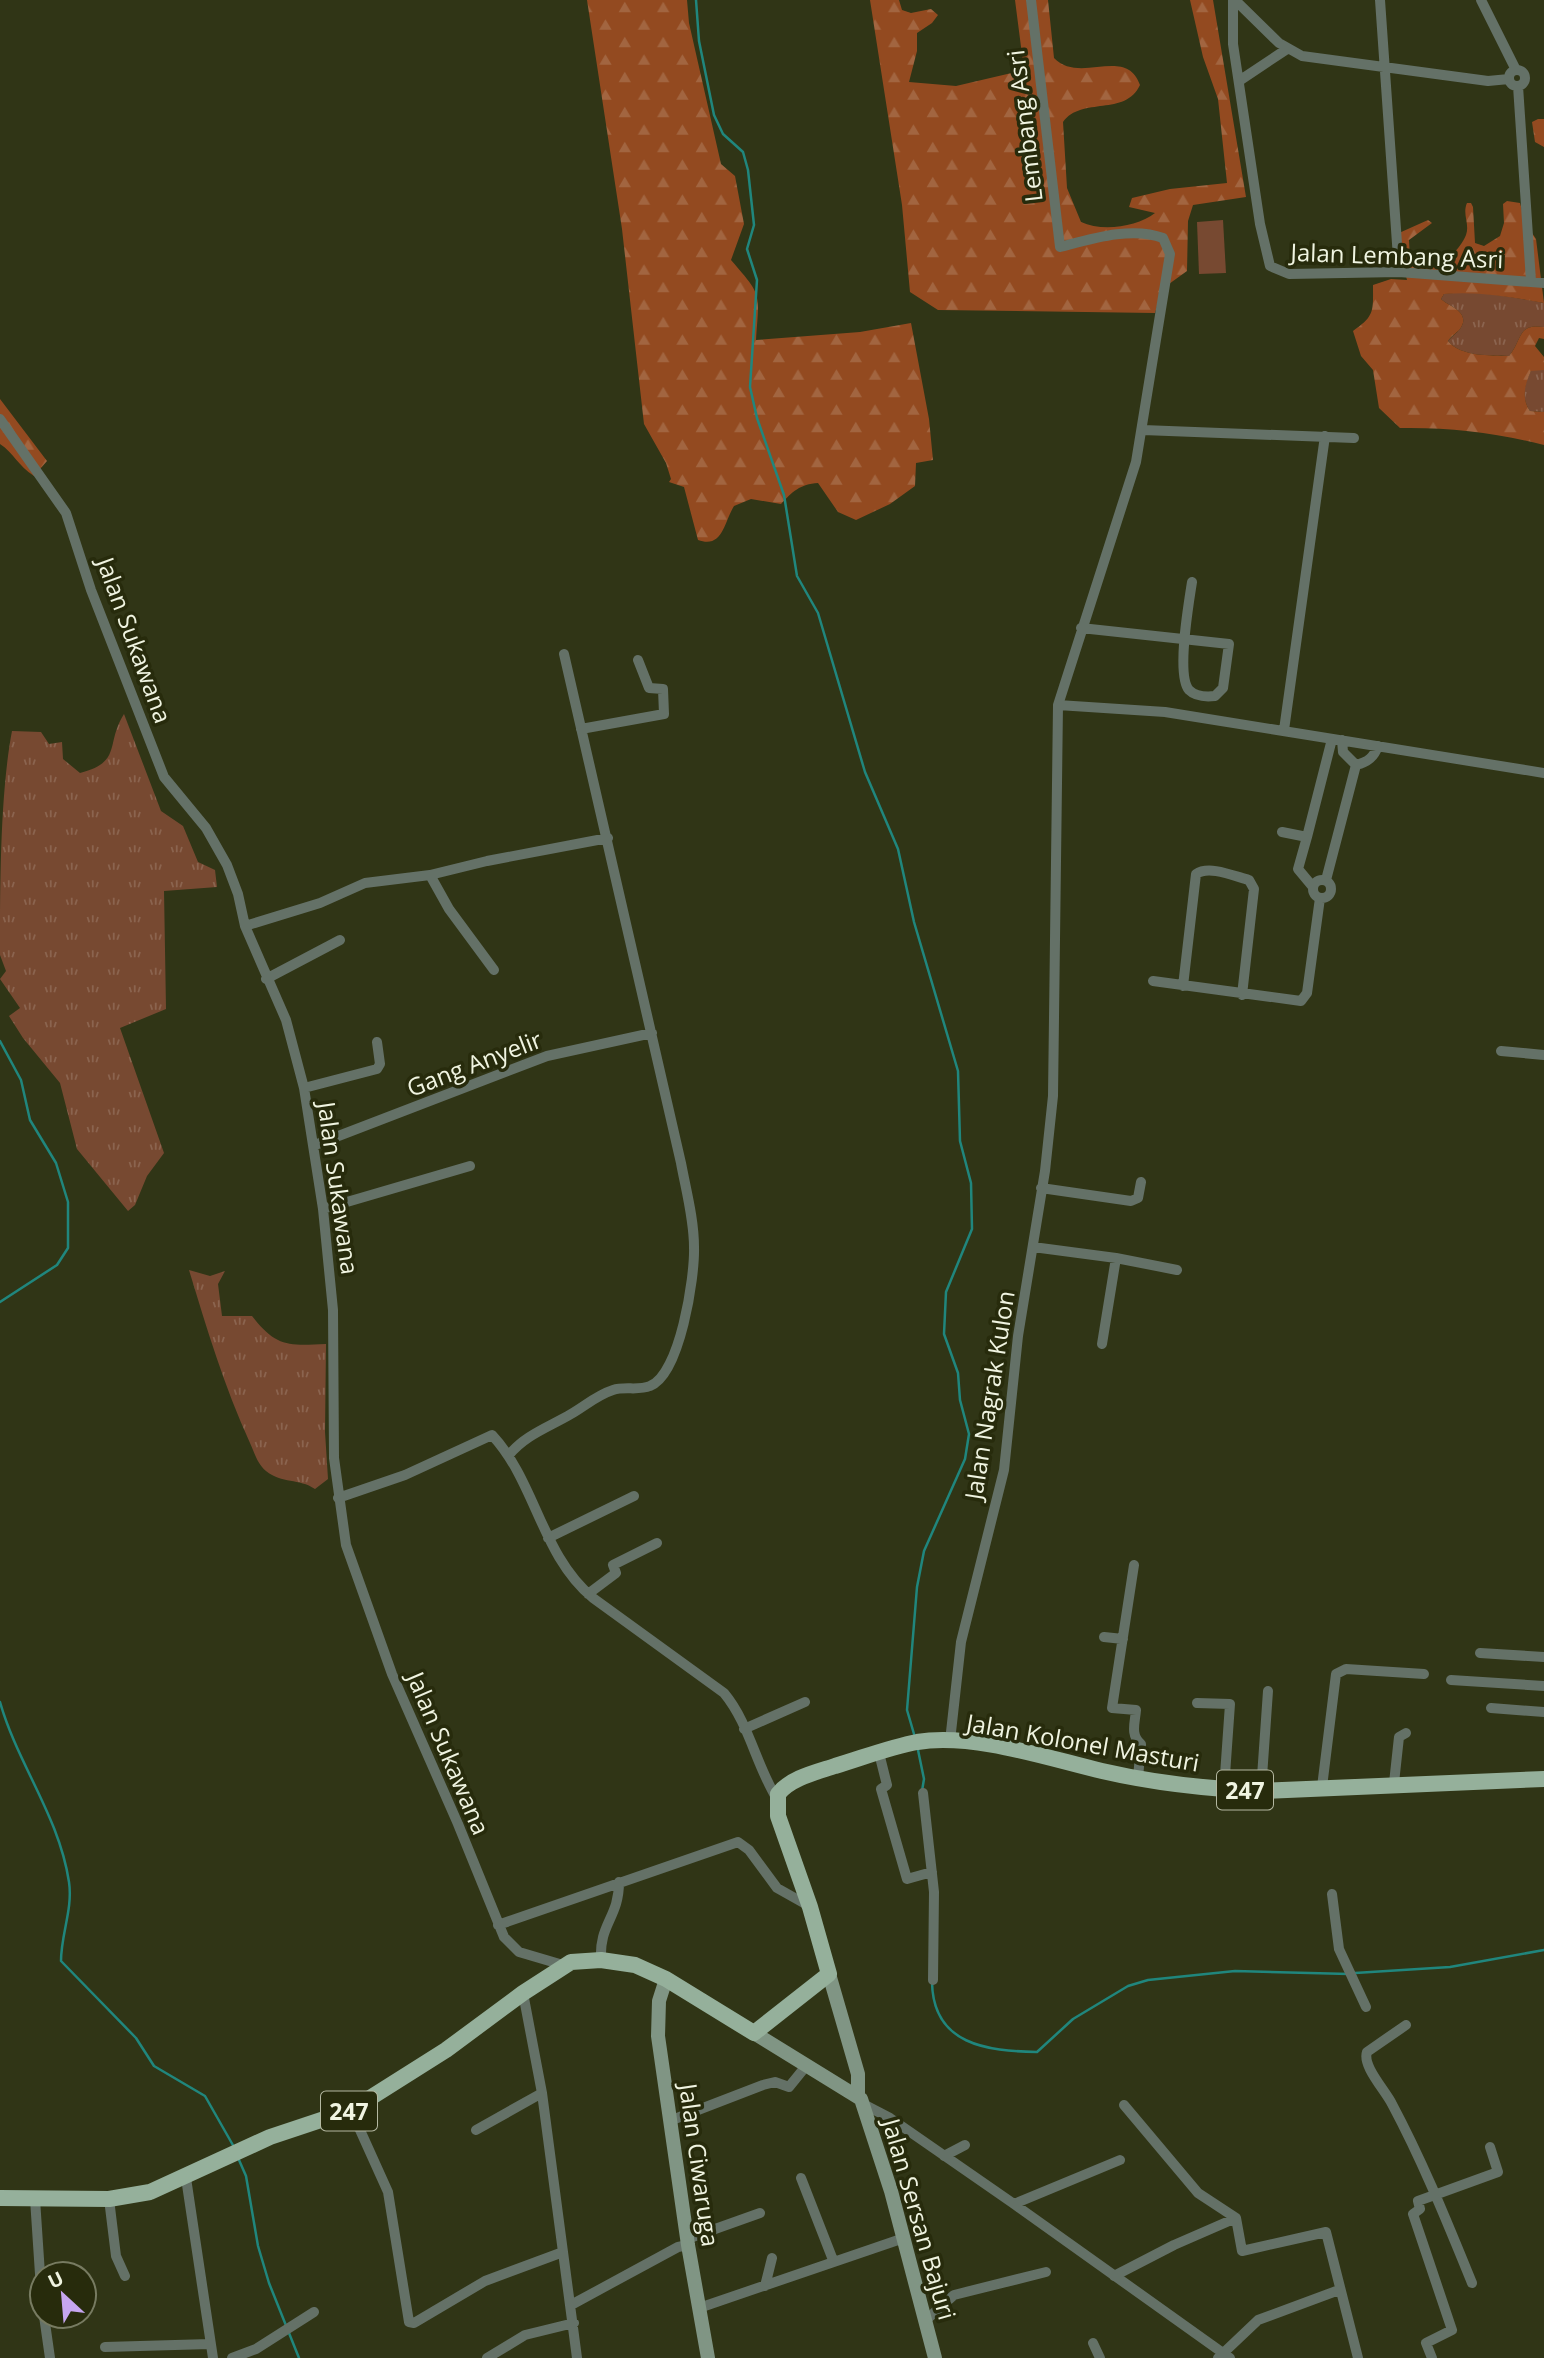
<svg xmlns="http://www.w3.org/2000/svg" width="1544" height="2358" viewBox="0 0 1544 2358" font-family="'Open Sans',sans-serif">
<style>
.grass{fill:url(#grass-tufts)}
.forest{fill:url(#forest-firs)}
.pitch{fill:#774931}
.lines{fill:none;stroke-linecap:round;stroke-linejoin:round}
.stream{stroke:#20867d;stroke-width:2.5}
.street{stroke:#647167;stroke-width:10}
.secondary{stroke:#809584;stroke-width:14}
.primary{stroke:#95b09b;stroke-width:16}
.labels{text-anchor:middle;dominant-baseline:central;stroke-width:7;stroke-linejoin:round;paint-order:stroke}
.shield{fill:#272b0c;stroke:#b4b8a1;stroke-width:2}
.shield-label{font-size:23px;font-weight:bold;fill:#f0f4e1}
.street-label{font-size:24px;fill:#f0f4e1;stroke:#272b0c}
</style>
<defs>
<pattern id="grass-tufts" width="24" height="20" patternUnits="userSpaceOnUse" patternTransform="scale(1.75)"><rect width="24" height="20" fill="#774931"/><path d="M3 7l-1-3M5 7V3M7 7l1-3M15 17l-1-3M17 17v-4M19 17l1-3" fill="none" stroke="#8b644f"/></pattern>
<pattern id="forest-firs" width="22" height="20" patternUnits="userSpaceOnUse" patternTransform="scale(1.75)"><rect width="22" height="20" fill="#934a20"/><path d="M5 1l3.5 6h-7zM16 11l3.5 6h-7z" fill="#a26540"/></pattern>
</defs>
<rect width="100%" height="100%" fill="#303516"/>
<path class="grass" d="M1463,292C1491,293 1517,298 1544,303V327C1517,323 1523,339 1509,356C1490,355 1461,357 1448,341C1451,337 1457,333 1460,329C1472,312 1448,306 1441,299L1444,294Z
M1536,368L1544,370V412L1530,411C1521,398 1524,384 1531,371Z
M124,714L161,811L183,826L198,862L215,870L217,887L164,891L166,1009L120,1028L164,1153L147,1176L135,1205L128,1211L77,1149L60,1083L23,1038L9,1016L20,1008L0,979L6,971L0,955C0,888 0,794 12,731L41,732L49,744L62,742L63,759L80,773C123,762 105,744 124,714Z
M189,1270L210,1276L225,1271L218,1284L222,1316H252C276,1347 288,1346 326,1344L325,1432L328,1479L315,1489C299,1478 282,1484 266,1471C257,1463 255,1454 250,1443C224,1386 207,1329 189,1270Z"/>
<path class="forest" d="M587,0H687L689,23L721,164L735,176L744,224L731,260C763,297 759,292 756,340L860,332L911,323L929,419L933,460L916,463L915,486L890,504L856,520L838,512L818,483C800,484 792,492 781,504L751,499L734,506C724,522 723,549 698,540L684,487L669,482L671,479L666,463L644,424L622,229Z
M870,0H899L902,10L911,13L931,9L938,15L932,23L917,33V51L909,82L956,86L1024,70L1015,0H1048L1054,58C1080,85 1126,45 1140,85C1125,117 1082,96 1063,122L1067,188L1081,222C1102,232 1137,227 1155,213L1129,207L1132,198L1170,189L1227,183L1218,99L1203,57L1190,0H1213L1246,197L1193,205L1188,221L1187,271L1162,289L1155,313L938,310L910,292L902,205Z
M1538,119H1544V147L1535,142L1532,122Z
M1507,201L1520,203L1526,224L1536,239L1544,303C1510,297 1479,291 1444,294L1441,299C1448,306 1472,312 1460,329C1457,333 1451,336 1448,341C1461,357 1490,355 1509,356C1523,339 1517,323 1544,327V339L1539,338L1535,346L1544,357V370L1531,371C1525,384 1521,398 1530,411L1544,412V445C1497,433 1449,427 1400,428L1379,408L1373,370L1361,356L1353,331C1375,316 1373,311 1373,285L1391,279L1407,280L1398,246L1399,233L1428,220L1432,223L1409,240L1410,258C1428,279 1458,255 1466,235C1470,224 1462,214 1467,203H1471L1473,207L1475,243L1484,246L1500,236L1504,223L1503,204Z
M0,399L47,461L34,476C18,466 14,453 0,444Z"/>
<path class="pitch" d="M1223,220L1226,273L1199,274L1197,222Z"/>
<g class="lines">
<path class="stream" d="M696,0L699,41L714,115L723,134L743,152L748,170L754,225L747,249L757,280L750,387L757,418L784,495L797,576L818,613L865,772L898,849L914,922L958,1071L960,1141L971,1183L972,1229L946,1292L944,1334L958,1373L960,1400L969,1434L965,1459L924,1551L917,1587L907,1710L914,1734
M0,1041L21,1080L30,1120L56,1163L68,1202V1248L57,1265L0,1302
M0,1702C18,1765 59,1816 69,1882C73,1909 61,1934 61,1961L136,2038L154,2066L205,2096L234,2147
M918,1750L924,1779L922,1791
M1355,1973L1450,1967L1544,1950
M932,1982C933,2045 987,2051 1037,2052L1073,2019L1128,1986L1148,1980L1235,1971L1349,1974
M239,2160L246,2176L258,2246L269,2283L299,2358"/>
<path class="street" d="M1233,0V44L1260,224L1270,266L1289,274L1399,272L1544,283
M1235,0L1279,43L1302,56L1488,81L1509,79
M1380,0L1399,272
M1481,0L1516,70
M1509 78a8 8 0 1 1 16 0a8 8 0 1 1-16 0Z
M1239,81L1287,49
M1518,86L1531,281
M0,419L66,513L91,590L164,777L206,828L227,865L238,894L245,926L286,1020L304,1088L323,1209L333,1310L334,1458L346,1545L392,1674L458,1824L504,1937L519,1952L563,1965
M1143,430L1354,438
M1081,628L1229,644L1223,688L1215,696C1206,697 1196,697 1189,690C1176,675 1189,602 1192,582
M1058,705L1165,712L1544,773
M581,729L664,714L663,689L649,688L638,660
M1284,730L1325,436
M1342,740L1343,752L1356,765C1368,762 1374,757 1378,746
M1282,832L1307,837L1332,739
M1307,837L1298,869L1313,887
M430,875L449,909L494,970
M1313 889a9 9 0 1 1 18 0a9 9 0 1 1-18 0Z
M1326,880L1356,765
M245,926L320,903L365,883L430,875L487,861L608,838
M266,979L340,940
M1153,981L1301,1001L1307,993L1320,898
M1183,986L1196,874C1209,865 1234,876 1249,880L1254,889L1242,995
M1501,1051L1544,1055
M304,1088L377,1069L380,1064L377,1042
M315,1145L547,1056L652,1033
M1041,1188L1131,1201L1138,1198L1141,1182
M323,1209L470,1166
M1033,1247L1116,1258L1177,1270
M1102,1344L1116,1258
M509,1455C525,1435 549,1427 571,1414C585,1406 597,1395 613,1390C625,1386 638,1391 650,1386C680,1375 695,1277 694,1247C694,1219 686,1190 681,1163L564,654
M338,1498L405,1475L492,1435C536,1482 541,1555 593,1598L724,1693C749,1723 756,1765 777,1799
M548,1538L634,1496
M1134,1565L1112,1708L1136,1710C1135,1723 1130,1735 1141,1744L1138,1778
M588,1594L616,1573L613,1565L657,1543
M1104,1637L1123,1639
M1480,1653L1544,1657
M1451,1680L1544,1686
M1197,1703L1230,1704L1224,1789
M1491,1708L1544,1712
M744,1729L805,1702
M950,1741L961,1642L1004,1470L1018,1336L1045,1171L1053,1096L1058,705L1136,462L1170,254L1163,238C1132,226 1091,239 1060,247L1031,0
M879,1753L887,1785L881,1789L907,1879L932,1872
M1394,1783L1399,1737L1406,1733
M1322,1787L1336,1674L1346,1669L1424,1674
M1261,1791L1268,1691
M923,1793L934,1892L933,1980
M1332,1894L1339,1949L1366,2007
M498,1925L738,1842L749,1850L777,1888L809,1906
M601,1960C599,1923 619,1918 619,1882
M523,1993L542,2093L577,2358
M1406,2025L1367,2052C1362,2066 1385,2090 1392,2104C1423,2162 1447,2222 1472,2283
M863,2104L890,2118L1014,2204L1230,2358
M1124,2105L1198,2193L1236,2218L1242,2251L1326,2232L1358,2358
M351,2110L388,2192L409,2322L414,2323L485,2281L563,2252
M672,2120L763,2085L775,2082L789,2087L806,2066
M476,2130L542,2093
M944,2156L965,2145
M186,2178L213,2358
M801,2178L833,2260
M35,2199L42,2304
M109,2199L116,2256L125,2276
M1014,2204L1120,2160
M687,2239L760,2213
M1114,2276L1174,2245L1236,2218
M765,2286L772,2258
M571,2305L678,2247L688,2245
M699,2308L904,2238
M44,2316L50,2358
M926,2320L954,2295L1046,2272
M1093,2343L1100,2358
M105,2347L210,2344
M232,2358L256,2349L314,2312
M487,2358L525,2335L574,2323
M1218,2358L1258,2320L1339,2290
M1432,2358L1426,2343L1452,2330L1413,2214L1420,2209L1418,2201L1498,2172L1490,2147"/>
<path class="secondary" d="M829,1974L858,2074V2095
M666,1979L659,2001L658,2036L688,2245L708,2358
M754,2033L861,2099L891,2191L935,2358"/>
<path class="primary" d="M0,2198L109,2199L150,2192L270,2137L351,2110L446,2050L523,1993L571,1962L601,1960L635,1965L666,1979L754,2033L829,1974L810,1907L778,1816V1794C790,1778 817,1772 835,1766C862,1758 890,1747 917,1742C974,1733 1047,1758 1102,1771C1154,1783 1208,1789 1261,1791L1544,1779"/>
</g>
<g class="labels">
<g class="shield">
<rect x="1217" y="1770.5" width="56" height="39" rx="5"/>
<rect x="321" y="2091.5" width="56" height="39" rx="5"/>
</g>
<g class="shield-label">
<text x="1245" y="1790">247</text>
<text x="349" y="2111">247</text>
</g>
<g class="street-label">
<text transform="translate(1024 126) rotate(-97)">Lembang Asri</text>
<text transform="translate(1397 255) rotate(2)">Jalan Lembang Asri</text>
<text transform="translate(135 640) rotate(70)">Jalan Sukawana</text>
<text transform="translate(474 1063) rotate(-21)">Gang Anyelir</text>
<text transform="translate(339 1188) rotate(82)">Jalan Sukawana</text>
<text transform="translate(989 1395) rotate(-81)">Jalan Nagrak Kulon</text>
<text transform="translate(1083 1742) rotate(10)">Jalan Kolonel Masturi</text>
<text transform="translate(449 1753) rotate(67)">Jalan Sukawana</text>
<text transform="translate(700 2165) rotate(82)">Jalan Ciwaruga</text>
<text transform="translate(920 2219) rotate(74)">Jalan Sersan Bajuri</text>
</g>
</g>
<g transform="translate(63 2295) rotate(334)"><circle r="33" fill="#272b0c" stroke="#777b61" stroke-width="2"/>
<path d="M0-5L12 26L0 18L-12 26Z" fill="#c6a6f0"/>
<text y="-10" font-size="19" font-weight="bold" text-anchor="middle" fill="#f0f4e1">U</text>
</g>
</svg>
